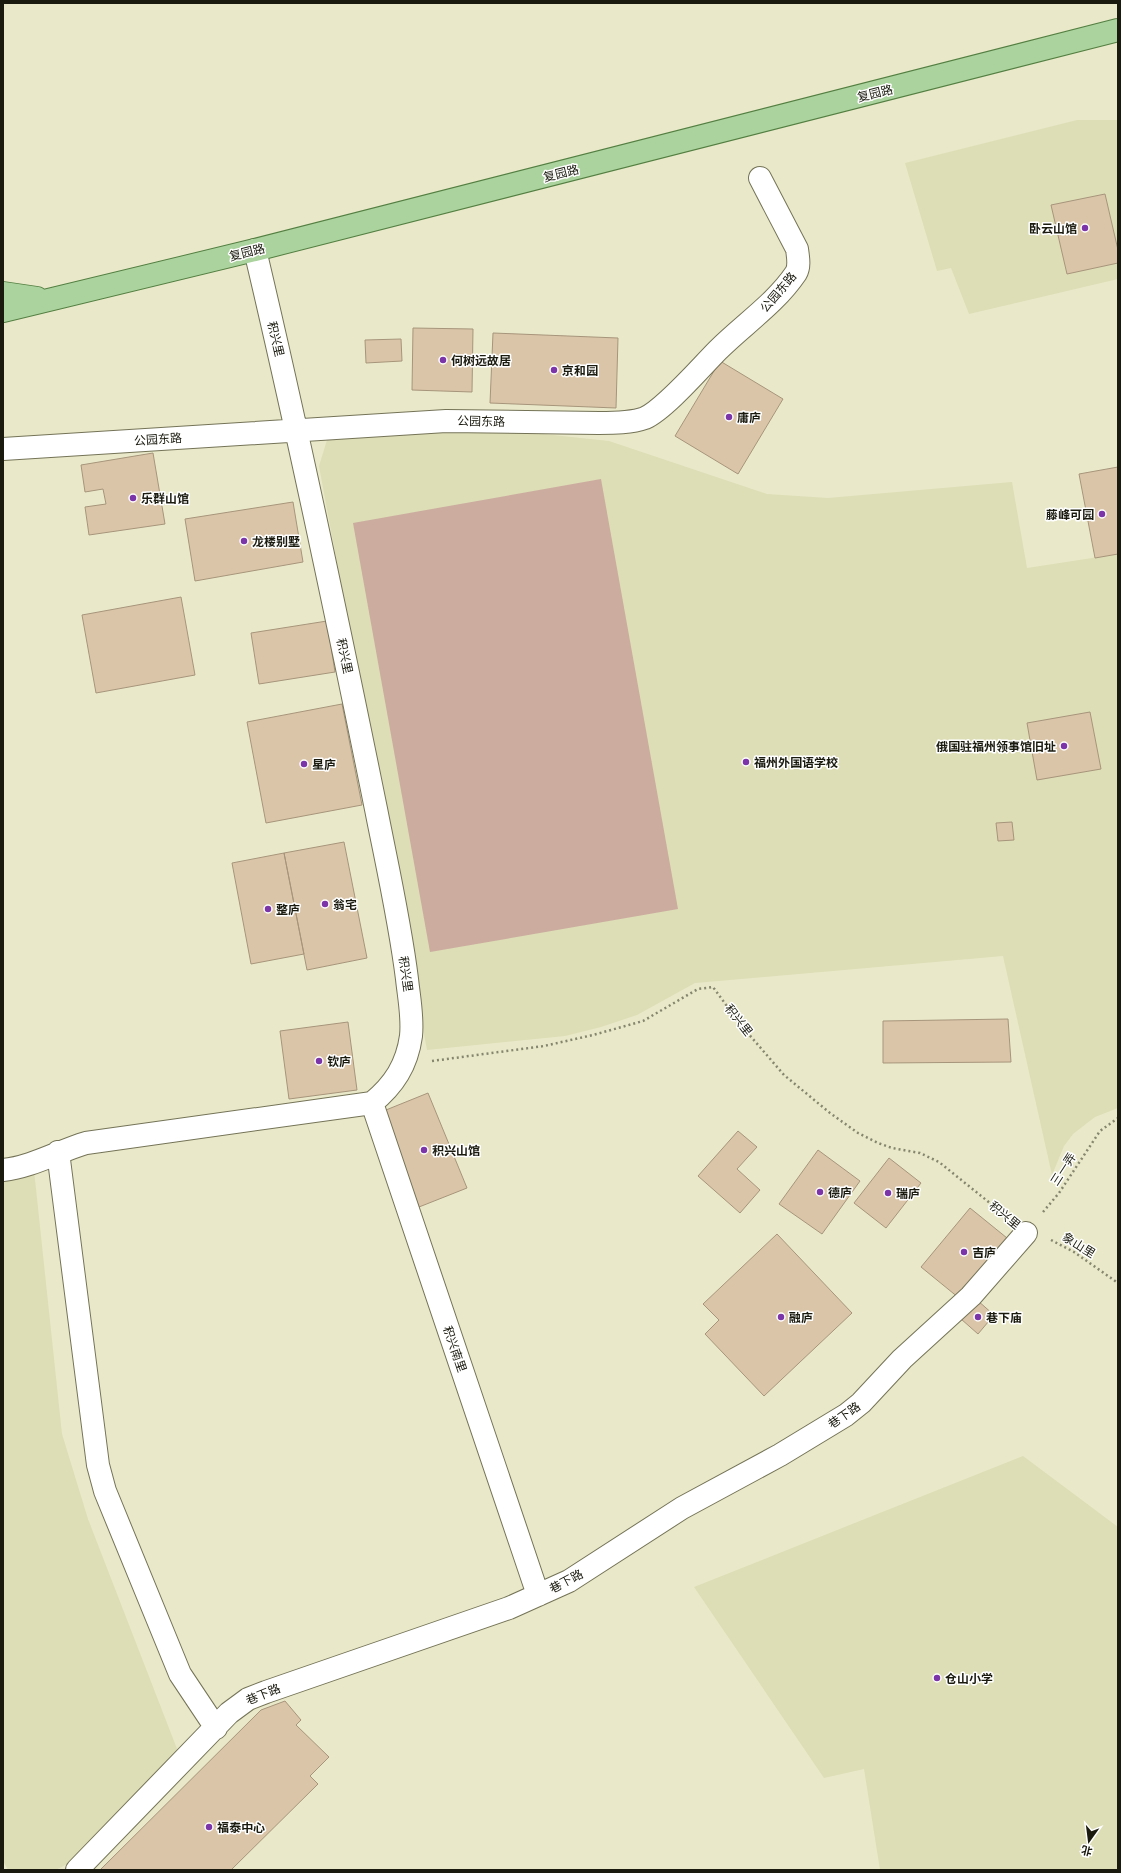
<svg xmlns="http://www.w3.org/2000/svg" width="1121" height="1873" viewBox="0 0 1121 1873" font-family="'IBM Plex Serif','Noto Sans SC',serif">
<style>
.built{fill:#ddddb6}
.green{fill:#cbac9f}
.building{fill:#dbc5a8;stroke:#a7957b}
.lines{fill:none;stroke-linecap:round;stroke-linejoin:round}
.minor-casing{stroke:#747357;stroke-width:24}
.major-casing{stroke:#547f42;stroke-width:24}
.path{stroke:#868670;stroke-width:2.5;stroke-dasharray:2 3;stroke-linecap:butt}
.minor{stroke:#fff;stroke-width:22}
.major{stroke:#abd39e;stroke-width:22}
.poi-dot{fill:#7c35a8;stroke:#fff;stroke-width:1.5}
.labels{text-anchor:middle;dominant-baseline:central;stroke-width:3;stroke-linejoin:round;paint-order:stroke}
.street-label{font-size:12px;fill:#1a1a0f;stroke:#fff}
.poi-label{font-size:12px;font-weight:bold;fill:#1a1a0f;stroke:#fff;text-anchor:start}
</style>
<rect width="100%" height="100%" fill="#e9e9c9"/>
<path class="built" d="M1077,120H1118V279L969,314L951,268L937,271L905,163Z
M497,429L609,441L767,494L828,498L1012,482L1027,568L1118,554V1108L1095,1117L1073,1134L1064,1146L1052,1175L1003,956L695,983L637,1015L601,1027L565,1036L427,1050L319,466L327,440Z
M34,1170L62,1434L88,1519L179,1754L69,1863L56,1870H8L3,1861V1172Z
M1023,1456L1118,1527V1870H880L864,1769L824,1778L694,1587Z"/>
<path class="green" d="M601,479L678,909L430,952L353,523Z"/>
<path class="building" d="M1105,194L1118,250V263L1067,274L1051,205Z
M413,328L473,329L472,392L412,390Z
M493,333L618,338L616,408L490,403Z
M401,339L402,361L366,363L365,340Z
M720,361L783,399L738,474L675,436Z
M153,453L165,524L89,535L85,507L106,504L103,489L85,492L81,465Z
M1118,467V554L1095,558L1079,474Z
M293,502L303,562L195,581L185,519Z
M181,597L195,675L96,693L82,615Z
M327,621L335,672L259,684L251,633Z
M342,704L362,805L266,823L247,722Z
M1090,712L1101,769L1037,780L1027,723Z
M1012,822L1014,840L998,841L996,823Z
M344,842L367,958L307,970L284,853Z
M284,853L304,954L251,964L232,863Z
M1008,1019L1011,1062L883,1063V1021Z
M348,1022L357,1090L289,1099L280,1031Z
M428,1093L467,1188L419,1207L381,1112Z
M738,1131L757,1147L737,1169L760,1190L740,1213L698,1176Z
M818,1150L860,1181L822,1234L779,1204Z
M889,1158L921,1183L886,1228L854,1203Z
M970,1208L1007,1238L959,1298L921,1267Z
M777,1234L852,1313L764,1396L705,1334L719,1320L703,1304Z
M977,1300L994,1315L978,1334L961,1319Z
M285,1701L301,1720L296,1725L329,1757L310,1776L318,1784L231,1870H100L261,1710Z"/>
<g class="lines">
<defs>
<path id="minor" d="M255,250C299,436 338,622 376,809C387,865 400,922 407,979C409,998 413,1017 411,1036C407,1065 394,1085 372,1103
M3,449L446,421L599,423C614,423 631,423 645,418C665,409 701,367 718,350C744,324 775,304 796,273C800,266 798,257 797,249L760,178
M372,1103L538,1595
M58,1152L98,1465L105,1491L180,1674L216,1728
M3,1170C32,1167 59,1151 86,1143L372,1103
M77,1870L229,1713L248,1699L266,1692L509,1608L569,1581L682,1508L780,1455L846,1415L861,1403L902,1359L971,1296L1026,1233"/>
<path id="major" d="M3,293L37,298
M3,311L255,250L1118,30"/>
</defs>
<use href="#minor" class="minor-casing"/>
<use href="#major" class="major-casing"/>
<path class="path" d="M432,1061L544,1046L593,1035L643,1021L698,989L713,987L740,1024L784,1075L830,1113L858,1133L878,1143L892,1148L920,1153L939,1162L1006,1216
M1043,1212L1059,1193L1100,1131L1118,1118
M1051,1240L1074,1252L1118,1283"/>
<use href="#minor" class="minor"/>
<use href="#major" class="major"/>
</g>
<g class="poi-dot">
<circle cx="1085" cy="228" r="4"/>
<circle cx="443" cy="360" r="4"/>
<circle cx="554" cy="370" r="4"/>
<circle cx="729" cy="417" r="4"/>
<circle cx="133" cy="498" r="4"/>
<circle cx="1102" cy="514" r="4"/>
<circle cx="244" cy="541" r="4"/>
<circle cx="1064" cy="746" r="4"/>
<circle cx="746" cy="762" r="4"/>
<circle cx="304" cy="764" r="4"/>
<circle cx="325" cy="904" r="4"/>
<circle cx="268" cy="909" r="4"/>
<circle cx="319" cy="1061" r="4"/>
<circle cx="424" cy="1150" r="4"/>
<circle cx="820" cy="1192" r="4"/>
<circle cx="888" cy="1193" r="4"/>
<circle cx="964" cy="1252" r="4"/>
<circle cx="781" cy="1317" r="4"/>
<circle cx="978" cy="1317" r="4"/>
<circle cx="937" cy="1678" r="4"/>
<circle cx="209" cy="1827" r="4"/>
</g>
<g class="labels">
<g class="street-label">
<text transform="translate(875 93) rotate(-14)">复园路</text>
<text transform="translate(561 173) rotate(-14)">复园路</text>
<text transform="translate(247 252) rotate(-14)">复园路</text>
<text transform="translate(778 292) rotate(-50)">公园东路</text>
<text transform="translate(276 339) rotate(77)">积兴里</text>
<text transform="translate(481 421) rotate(1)">公园东路</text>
<text transform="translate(158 439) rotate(-4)">公园东路</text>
<text transform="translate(345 656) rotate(78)">积兴里</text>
<text transform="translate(406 974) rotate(82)">积兴里</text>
<text transform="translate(739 1020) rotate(52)">积兴里</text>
<text transform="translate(1063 1169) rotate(-57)">三一弄</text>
<text transform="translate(1005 1215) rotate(40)">积兴里</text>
<text transform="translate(1079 1245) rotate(32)">象山里</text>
<text transform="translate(455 1349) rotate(71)">积兴南里</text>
<text transform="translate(844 1415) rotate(-35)">巷下路</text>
<text transform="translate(566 1581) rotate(-28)">巷下路</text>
<text transform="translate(263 1694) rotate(-22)">巷下路</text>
</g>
<g class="poi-label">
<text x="1077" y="228" text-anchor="end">卧云山馆</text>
<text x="451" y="360">何树远故居</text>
<text x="562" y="370">京和园</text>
<text x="737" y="417">庸庐</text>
<text x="141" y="498">乐群山馆</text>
<text x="1094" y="514" text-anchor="end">藤峰可园</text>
<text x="252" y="541">龙楼别墅</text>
<text x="1056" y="746" text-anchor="end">俄国驻福州领事馆旧址</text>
<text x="754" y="762">福州外国语学校</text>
<text x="312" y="764">星庐</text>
<text x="333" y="904">翁宅</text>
<text x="276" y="909">整庐</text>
<text x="327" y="1061">钦庐</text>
<text x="432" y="1150">积兴山馆</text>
<text x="828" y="1192">德庐</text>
<text x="896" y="1193">瑞庐</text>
<text x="972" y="1252">吉庐</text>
<text x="789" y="1317">融庐</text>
<text x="986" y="1317">巷下庙</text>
<text x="945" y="1678">仓山小学</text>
<text x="217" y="1827">福泰中心</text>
</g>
</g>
<rect width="1121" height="1873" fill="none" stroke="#1a1a0f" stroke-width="8"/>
<g transform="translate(1089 1841) rotate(194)" stroke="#ffffff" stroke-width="3" paint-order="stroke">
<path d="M0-3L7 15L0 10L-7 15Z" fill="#1a1a0f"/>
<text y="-6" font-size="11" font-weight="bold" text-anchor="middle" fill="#1a1a0f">北</text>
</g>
</svg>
